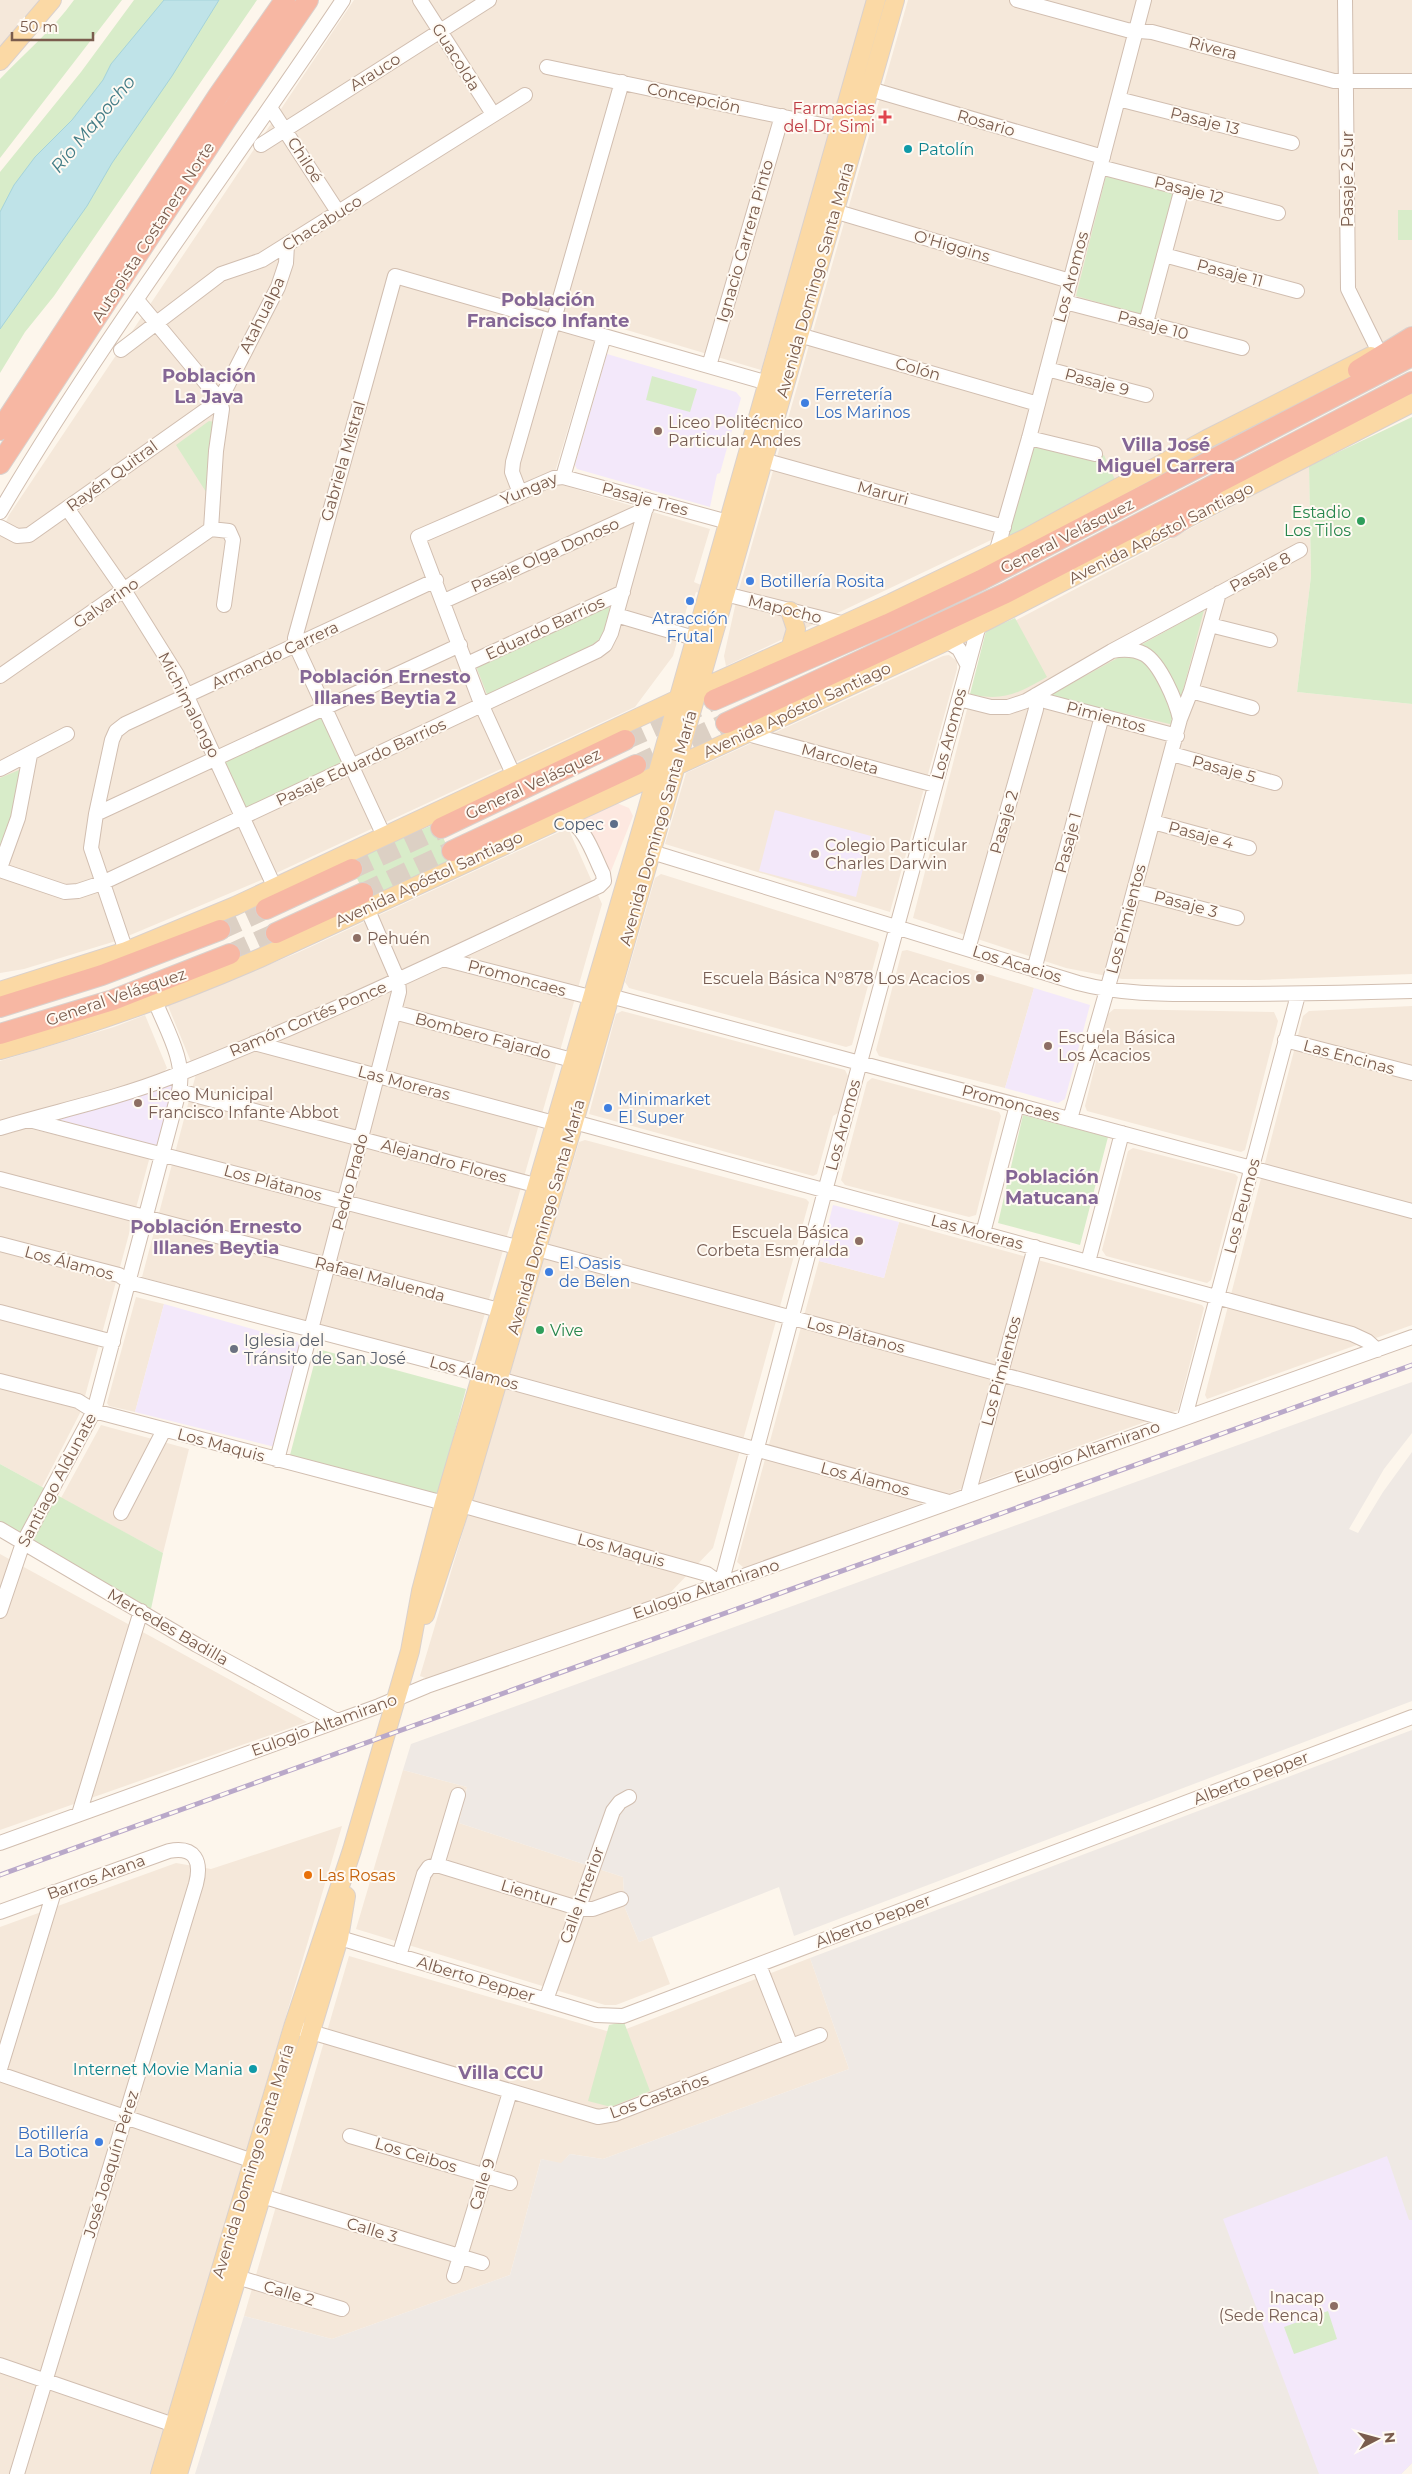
<svg xmlns="http://www.w3.org/2000/svg" width="1412" height="2474" viewBox="0 0 1412 2474" font-family="Montserrat,sans-serif">
<style>
.residential{fill:#f5e8da}
.commercial{fill:#fde8e0}
.industrial{fill:#efe9e4}
.education{fill:#f3e8fa}
.green{fill:#d8ecc9}
.water{fill:#bfe3e8;stroke:#a5d3da}
.lines{fill:none;stroke-linecap:round;stroke-linejoin:round}
.highway-tunnel{stroke:#dcd0c4;stroke-width:20;stroke-dasharray:20 10;stroke-linecap:butt}
.minor-casing{stroke:#d1beb0;stroke-width:16}
.major-casing{stroke:#dad1cd;stroke-width:20}
.highway-casing{stroke:#dad1cd;stroke-width:22}
.minor{stroke:#fff;stroke-width:14}
.major{stroke:#fbd9a5;stroke-width:18}
.highway{stroke:#f7b7a3;stroke-width:20}
.rail-casing{stroke:#b9a8c9;stroke-width:5}
.rail{stroke:#fffaf3;stroke-width:3;stroke-dasharray:9;stroke-linecap:butt}
.health-dot{fill:#e0444e;stroke:#fffaf3;stroke-width:2}
.culture-dot{fill:#0f9aa8;stroke:#fffaf3;stroke-width:2}
.shop-dot{fill:#3f7fe0;stroke:#fffaf3;stroke-width:2}
.education-dot{fill:#8d6e63;stroke:#fffaf3;stroke-width:2}
.leisure-dot{fill:#2e9e5b;stroke:#fffaf3;stroke-width:2}
.service-dot{fill:#5c6f8a;stroke:#fffaf3;stroke-width:2}
.worship-dot{fill:#6b7280;stroke:#fffaf3;stroke-width:2}
.food-dot{fill:#e8710a;stroke:#fffaf3;stroke-width:2}
.labels{text-anchor:middle;dominant-baseline:central;stroke-width:4;stroke-linejoin:round;paint-order:stroke}
.street-label{font-size:16px;fill:#7a5c4d;stroke:#fffaf3}
.health-label{font-size:16px;fill:#be3a42;stroke:#fffaf3;text-anchor:end}
.culture-label{font-size:16px;fill:#0d838f;stroke:#fffaf3;text-anchor:start}
.shop-label{font-size:16px;fill:#366cbe;stroke:#fffaf3;text-anchor:start}
.education-label{font-size:16px;fill:#785e54;stroke:#fffaf3;text-anchor:start}
.leisure-label{font-size:16px;fill:#27864d;stroke:#fffaf3;text-anchor:end}
.service-label{font-size:16px;fill:#4e5e75;stroke:#fffaf3;text-anchor:end}
.worship-label{font-size:16px;fill:#5b616d;stroke:#fffaf3;text-anchor:start}
.food-label{font-size:16px;fill:#c56008;stroke:#fffaf3;text-anchor:start}
.water-label{font-size:18px;font-style:italic;fill:#437c86;stroke:#fffaf3}
.neighbourhood-label{font-size:18px;font-weight:bold;fill:#846695;stroke:#fffaf3}
</style>
<rect width="100%" height="100%" fill="#fdf6ec"/>
<path class="residential" d="M0,0H42L0,48Z
M354,0H868L761,370L600,322L552,482L710,529L694,582L701,585L699,593L696,592L692,604H688L673,656L635,707L259,881L116,941L24,969L0,973V534L9,515Z
M908,0H1412V329L987,542L726,666L724,656L738,593Z
M1309,466L1311,576L1297,692L1412,704V974L1259,980L1122,979L1066,968L913,918L986,636Z
M949,655L957,661V669L890,912L665,844L686,773L943,656Z
M568,828L602,904L471,1362L466,1365L142,1277L196,1074L168,1006L297,953Z
M661,874L878,942L879,945L852,1045L846,1047L629,988L625,982L655,878Z
M907,950L1034,988L1005,1088L879,1056L876,1050L902,951Z
M1412,1006V1325L1207,1399L1205,1395L1303,1016L1309,1011Z
M1114,1009L1274,1012L1278,1021L1245,1150L1241,1152L1087,1111L1085,1106L1108,1014Z
M622,1011L845,1070L848,1076L838,1113L833,1116L817,1174L813,1176L589,1114L616,1014Z
M145,1015L167,1068L162,1074L24,1116L27,1128L148,1157L149,1160L81,1411L42,1487L0,1464V1061L114,1027Z
M872,1078L999,1112L1001,1116L976,1215L969,1217L845,1185L841,1180L867,1082Z
M585,1140L806,1199L809,1202L713,1548L669,1594L428,1679L420,1676L579,1142Z
M1133,1148L1235,1174L1238,1177L1211,1280L1207,1283L1106,1256L1102,1250L1128,1151Z
M899,1222L1202,1305L1204,1308L1178,1410L744,1568L737,1562L819,1261L884,1278Z
M136,1297L164,1304L135,1412L109,1406L107,1403Z
M101,1425L189,1449L163,1553L61,1498Z
M0,1554L307,1722L0,1830Z
M403,1770L467,1787L459,1823L623,1877L625,1908L639,1942L652,1937L670,1984L616,2005H605L356,1929Z
M342,1826L151,2474H0V1927L176,1863L211,1869Z
M349,1956L610,2032L621,2031L810,1958L849,2069L603,2159L570,2154L561,2164L541,2159L510,2275L332,2339L244,2316Z"/>
<path class="commercial" d="M614,802L629,808L633,816L609,876L582,816Z"/>
<path class="industrial" d="M1412,1382V1433L1384,1469L1349,1529L1358,1533L1383,1492L1412,1452V1701L794,1936L779,1887L639,1942L625,1908L623,1877L459,1823L467,1787L403,1770L411,1744Z
M1412,1730V2463L1401,2474H195L244,2316L332,2339L510,2275L541,2159L561,2163L570,2154L603,2159L849,2069L810,1958Z"/>
<path class="education" d="M607,354L736,392L741,398L720,473L717,474L710,507L577,469L575,465Z
M775,810L871,836L856,897L759,871Z
M1034,988L1090,1005L1065,1099L1058,1103L1005,1088Z
M174,1085L159,1147L53,1118L160,1088Z
M833,1205L899,1222L884,1278L819,1261Z
M164,1304L302,1343L275,1447L135,1412Z
M1387,2156L1409,2220H1412V2463L1401,2474H1319L1223,2219Z"/>
<path class="green" d="M74,0H122L0,158V79C25,53 53,29 74,0Z
M134,0H257L54,296L25,332L0,373V172L81,72Z
M1106,176L1175,193L1143,315L1076,296Z
M1398,210H1412V240H1398Z
M652,376L697,389L690,412L646,400Z
M1412,417V704L1297,692L1311,576L1309,466Z
M209,421L215,422L208,495L176,445Z
M1032,444L1095,460L1104,455L1116,482L1007,537Z
M608,607L612,610L602,637L592,645L488,697L476,666Z
M1204,610L1174,725L1049,696Z
M1015,618L1047,677C1018,693 1004,702 970,694L986,631Z
M323,716L344,761L245,809L224,760Z
M19,770L22,775L14,816L0,853V778Z
M437,823L454,863L369,903L349,862Z
M1023,1115L1108,1137L1080,1245L998,1223Z
M318,1349L466,1389L438,1495L290,1455Z
M0,1464L163,1553L151,1609L0,1522Z
M624,2022L650,2091L611,2107L588,2101L609,2025Z
M1328,2311L1337,2339L1294,2354L1284,2327Z"/>
<path class="water" d="M164,0H219L172,76L112,163L87,206L0,329V212L14,185L35,157L72,120L103,80L111,64Z"/>
<g class="lines">
<path class="highway-tunnel" d="M625,740L714,700
M636,765L726,723
M352,869L441,828
M363,893L452,851
M220,930L266,909
M230,954L276,933"/>
<defs>
<path id="minor" d="M420,0L493,114
M1017,0L1127,30L1152,32L1334,81H1412
M1345,0L1348,289L1379,352
M547,67L841,129
M870,89L1103,157
M1118,99L1292,143
M271,109L338,212
M261,145L489,0
M1100,167L1278,213
M834,211L1070,281
M1164,255L1297,291
M137,300L220,400L222,409L216,451L211,529
M1065,302L1242,348
M1146,323L1182,188
M799,335L1038,404
M121,350L221,274L262,260L525,95
M709,366L782,116
M1047,369L1146,395
M1029,438L1095,454
M763,460L1004,527
M563,477L604,336
M520,493L512,472L513,462L622,82
M67,508L124,590L177,675L275,888
M0,512C104,335 229,171 343,0
M0,527L17,536L29,535L220,400L278,287L286,263L287,245
M211,529L229,531L233,540L224,605
M996,553L1029,438L1144,0
M725,594L845,624
M444,601L646,509
M616,615L694,638
M1210,625L1270,640
M947,641L959,649L968,666
M467,664L623,592
M0,676L211,529
M1191,691L1252,708
M1036,695L1045,701L1177,736
M959,699L991,707H1008L1026,701L1112,651L1300,550
M1180,719L1191,691L1219,593
M744,733L935,785
M1172,754L1275,783
M0,769L67,734
M514,776L482,706L418,537L554,478L563,477L728,522
M96,814L460,645
M1153,822L1249,848
M384,836L296,646L295,638L395,276L768,383
M642,849L1078,983C1123,995 1168,994 1214,994C1280,994 1346,993 1412,991
M0,868L18,818L30,755
M0,870L65,892L78,891L102,883L597,651L605,645L611,633L648,500
M1134,891L1237,918
M968,949L1036,709V695
M126,951L91,848L96,814L112,740L116,731L125,724L436,580
M443,959L590,997
M1034,970L1102,716
M610,996L1412,1211
M394,1012L572,1060
M1285,1040L1412,1073
M254,1043L554,1123
M179,1091L535,1185
M1070,1119L1113,969L1180,719C1176,701 1160,663 1144,654C1134,649 1123,649 1112,651
M29,1120L517,1247
M574,1122L1352,1334L1367,1341L1377,1350
M0,1128C56,1111 116,1099 171,1077C316,1021 457,952 599,886L604,881L603,874C593,854 586,827 564,817
M0,1179L499,1310
M983,1233L1017,1105
M0,1244L119,1275L129,1282L499,1379L949,1502
M537,1249L1174,1421
M1088,1262L1122,1133
M0,1312L113,1342
M0,1381L78,1401L94,1411L444,1503
M1185,1417L1298,995
M277,1460L399,992L398,980L367,908
M968,1495L1035,1247
M461,1505L707,1574L721,1584
M121,1513L164,1430
M0,1529L197,1645L337,1721
M721,1584L825,1191L979,625
M0,1611L23,1543L94,1411L179,1091C186,1061 166,1029 155,1001
M79,1814L141,1611
M0,1843L379,1706L427,1686L721,1584L1412,1337
M437,1865L581,1909H593L621,1899
M437,1865L458,1795
M0,1912L169,1851C195,1846 202,1861 196,1884L17,2474
M330,1935L596,2015L623,2016L1412,1717
M399,1956L424,1874L429,1867L437,1865
M759,1965L791,2046
M546,2000L613,1811L620,1802L629,1797
M301,2029L598,2117L615,2114L820,2035
M0,2069L54,1892
M0,2074L253,2161
M350,2136L510,2183
M262,2196L482,2263
M454,2276L510,2092
M237,2277L342,2309
M0,2365L174,2425L183,2420"/>
<path id="major" d="M0,61L52,0
M790,649L796,629L790,611
M0,991L126,951L235,906L676,700L891,603L1028,537L1207,439L1371,356
M0,1050C89,1026 175,995 260,958L947,641L1412,403
M425,1615L465,1493L574,1122L895,0
M160,2474L293,2027L352,1850L410,1651L421,1591L444,1503L645,817L876,0
M178,2474L339,1938L346,1896"/>
<path id="highway" d="M1358,370L1412,337
M0,430L218,96L285,0
M0,464L226,120L308,0
M1171,527L1213,499
M714,700L888,624L981,580L1412,356
M726,723L1006,593L1412,382
M441,828L625,740
M452,851L636,765
M266,909L352,869
M276,933L363,893
M0,1007L102,975L220,930
M0,1034L113,1000L230,954"/>
</defs>
<use href="#minor" class="minor-casing"/>
<use href="#major" class="major-casing"/>
<use href="#highway" class="highway-casing"/>
<use href="#minor" class="minor"/>
<use href="#major" class="major"/>
<use href="#highway" class="highway"/>
<defs>
<path id="rail" d="M0,1875L1412,1365"/>
</defs>
<use href="#rail" class="rail-casing"/>
<use href="#rail" class="rail"/>
</g>
<path class="health-dot" d="M882.5 109.5h5v5h5v5h-5v5h-5v-5h-5v-5h5z"/>
<g class="culture-dot">
<circle cx="908" cy="149" r="5"/>
<circle cx="253" cy="2069" r="5"/>
</g>
<g class="shop-dot">
<circle cx="805" cy="403" r="5"/>
<circle cx="750" cy="581" r="5"/>
<circle cx="690" cy="601" r="5"/>
<circle cx="608" cy="1108" r="5"/>
<circle cx="549" cy="1272" r="5"/>
<circle cx="99" cy="2142" r="5"/>
</g>
<g class="education-dot">
<circle cx="658" cy="431" r="5"/>
<circle cx="815" cy="854" r="5"/>
<circle cx="357" cy="938" r="5"/>
<circle cx="980" cy="978" r="5"/>
<circle cx="1048" cy="1046" r="5"/>
<circle cx="138" cy="1103" r="5"/>
<circle cx="859" cy="1241" r="5"/>
<circle cx="1334" cy="2306" r="5"/>
</g>
<g class="leisure-dot">
<circle cx="1361" cy="521" r="5"/>
<circle cx="540" cy="1330" r="5"/>
</g>
<circle class="service-dot" cx="614" cy="824" r="5"/>
<circle class="worship-dot" cx="234" cy="1349" r="5"/>
<circle class="food-dot" cx="308" cy="1875" r="5"/>
<g class="labels">
<g class="street-label">
<text transform="translate(1213 48) rotate(15)">Rivera</text>
<text transform="translate(456 57) rotate(58)">Guacolda</text>
<text transform="translate(375 72) rotate(-32)">Arauco</text>
<text transform="translate(694 98) rotate(12)">Concepción</text>
<text transform="translate(1205 121) rotate(14)">Pasaje 13</text>
<text transform="translate(986 123) rotate(16)">Rosario</text>
<text transform="translate(305 160) rotate(57)">Chiloé</text>
<text transform="translate(1347 179) rotate(-90)">Pasaje 2 Sur</text>
<text transform="translate(1189 190) rotate(14)">Pasaje 12</text>
<text transform="translate(322 223) rotate(-32)">Chacabuco</text>
<text transform="translate(153 232) rotate(-57)">Autopista Costanera Norte</text>
<text transform="translate(745 241) rotate(-74)">Ignacio Carrera Pinto</text>
<text transform="translate(952 246) rotate(16)">O'Higgins</text>
<text transform="translate(1230 273) rotate(15)">Pasaje 11</text>
<text transform="translate(1071 277) rotate(-75)">Los Aromos</text>
<text transform="translate(815 280) rotate(-74)">Avenida Domingo Santa María</text>
<text transform="translate(262 315) rotate(-64)">Atahualpa</text>
<text transform="translate(1153 325) rotate(15)">Pasaje 10</text>
<text transform="translate(918 369) rotate(16)">Colón</text>
<text transform="translate(1097 382) rotate(15)">Pasaje 9</text>
<text transform="translate(343 461) rotate(-74)">Gabriela Mistral</text>
<text transform="translate(112 476) rotate(-36)">Rayén Quitral</text>
<text transform="translate(529 489) rotate(-23)">Yungay</text>
<text transform="translate(883 493) rotate(15)">Maruri</text>
<text transform="translate(645 499) rotate(15)">Pasaje Tres</text>
<text transform="translate(1161 533) rotate(-27)">Avenida Apóstol Santiago</text>
<text transform="translate(1067 536) rotate(-27)">General Velásquez</text>
<text transform="translate(545 555) rotate(-24)">Pasaje Olga Donoso</text>
<text transform="translate(1260 572) rotate(-28)">Pasaje 8</text>
<text transform="translate(106 603) rotate(-35)">Galvarino</text>
<text transform="translate(785 609) rotate(14)">Mapocho</text>
<text transform="translate(545 628) rotate(-25)">Eduardo Barrios</text>
<text transform="translate(275 655) rotate(-25)">Armando Carrera</text>
<text transform="translate(189 705) rotate(63)">Michimalongo</text>
<text transform="translate(797 710) rotate(-25)">Avenida Apóstol Santiago</text>
<text transform="translate(1106 717) rotate(15)">Pimientos</text>
<text transform="translate(949 734) rotate(-75)">Los Aromos</text>
<text transform="translate(840 759) rotate(15)">Marcoleta</text>
<text transform="translate(361 762) rotate(-25)">Pasaje Eduardo Barrios</text>
<text transform="translate(1224 769) rotate(15)">Pasaje 5</text>
<text transform="translate(533 784) rotate(-25)">General Velásquez</text>
<text transform="translate(1004 822) rotate(-74)">Pasaje 2</text>
<text transform="translate(658 828) rotate(-74)">Avenida Domingo Santa María</text>
<text transform="translate(1201 835) rotate(15)">Pasaje 4</text>
<text transform="translate(1068 843) rotate(-75)">Pasaje 1</text>
<text transform="translate(429 879) rotate(-25)">Avenida Apóstol Santiago</text>
<text transform="translate(1186 904) rotate(15)">Pasaje 3</text>
<text transform="translate(1126 919) rotate(-75)">Los Pimientos</text>
<text transform="translate(1017 964) rotate(17)">Los Acacios</text>
<text transform="translate(517 978) rotate(15)">Promoncaes</text>
<text transform="translate(116 997) rotate(-19)">General Velásquez</text>
<text transform="translate(308 1019) rotate(-23)">Ramón Cortés Ponce</text>
<text transform="translate(483 1036) rotate(15)">Bombero Fajardo</text>
<text transform="translate(1349 1057) rotate(15)">Las Encinas</text>
<text transform="translate(404 1083) rotate(15)">Las Moreras</text>
<text transform="translate(1011 1103) rotate(15)">Promoncaes</text>
<text transform="translate(843 1125) rotate(-75)">Los Aromos</text>
<text transform="translate(444 1161) rotate(15)">Alejandro Flores</text>
<text transform="translate(350 1182) rotate(-75)">Pedro Prado</text>
<text transform="translate(273 1183) rotate(15)">Los Plátanos</text>
<text transform="translate(1242 1206) rotate(-75)">Los Peumos</text>
<text transform="translate(546 1217) rotate(-74)">Avenida Domingo Santa María</text>
<text transform="translate(977 1232) rotate(15)">Las Moreras</text>
<text transform="translate(69 1263) rotate(15)">Los Álamos</text>
<text transform="translate(380 1279) rotate(15)">Rafael Maluenda</text>
<text transform="translate(856 1335) rotate(15)">Los Plátanos</text>
<text transform="translate(1001 1371) rotate(-75)">Los Pimientos</text>
<text transform="translate(474 1373) rotate(15)">Los Álamos</text>
<text transform="translate(221 1445) rotate(15)">Los Maquis</text>
<text transform="translate(1087 1452) rotate(-20)">Eulogio Altamirano</text>
<text transform="translate(865 1479) rotate(15)">Los Álamos</text>
<text transform="translate(57 1480) rotate(-62)">Santiago Aldunate</text>
<text transform="translate(621 1550) rotate(15)">Los Maquis</text>
<text transform="translate(706 1589) rotate(-19)">Eulogio Altamirano</text>
<text transform="translate(168 1627) rotate(30)">Mercedes Badilla</text>
<text transform="translate(324 1725) rotate(-20)">Eulogio Altamirano</text>
<text transform="translate(1251 1778) rotate(-21)">Alberto Pepper</text>
<text transform="translate(96 1877) rotate(-20)">Barros Arana</text>
<text transform="translate(529 1893) rotate(17)">Lientur</text>
<text transform="translate(582 1895) rotate(-70)">Calle Interior</text>
<text transform="translate(873 1921) rotate(-21)">Alberto Pepper</text>
<text transform="translate(476 1979) rotate(17)">Alberto Pepper</text>
<text transform="translate(659 2096) rotate(-20)">Los Castaños</text>
<text transform="translate(416 2155) rotate(17)">Los Ceibos</text>
<text transform="translate(253 2161) rotate(-73)">Avenida Domingo Santa María</text>
<text transform="translate(111 2164) rotate(-73)">José Joaquín Pérez</text>
<text transform="translate(482 2184) rotate(-73)">Calle 9</text>
<text transform="translate(372 2230) rotate(17)">Calle 3</text>
<text transform="translate(289 2293) rotate(17)">Calle 2</text>
</g>
<g class="health-label">
<text x="875" y="108">Farmacias<tspan x="875" dy="18">del Dr. Simi</tspan></text>
</g>
<g class="culture-label">
<text x="918" y="149">Patolín</text>
<text x="243" y="2069" text-anchor="end">Internet Movie Mania</text>
</g>
<g class="shop-label">
<text x="815" y="394">Ferretería<tspan x="815" dy="18">Los Marinos</tspan></text>
<text x="760" y="581">Botillería Rosita</text>
<text x="690" y="618" text-anchor="middle">Atracción<tspan x="690" dy="18">Frutal</tspan></text>
<text x="618" y="1099">Minimarket<tspan x="618" dy="18">El Super</tspan></text>
<text x="559" y="1263">El Oasis<tspan x="559" dy="18">de Belen</tspan></text>
<text x="89" y="2133" text-anchor="end">Botillería<tspan x="89" dy="18">La Botica</tspan></text>
</g>
<g class="education-label">
<text x="668" y="422">Liceo Politécnico<tspan x="668" dy="18">Particular Andes</tspan></text>
<text x="825" y="845">Colegio Particular<tspan x="825" dy="18">Charles Darwin</tspan></text>
<text x="367" y="938">Pehuén</text>
<text x="970" y="978" text-anchor="end">Escuela Básica N°878 Los Acacios</text>
<text x="1058" y="1037">Escuela Básica<tspan x="1058" dy="18">Los Acacios</tspan></text>
<text x="148" y="1094">Liceo Municipal<tspan x="148" dy="18">Francisco Infante Abbot</tspan></text>
<text x="849" y="1232" text-anchor="end">Escuela Básica<tspan x="849" dy="18">Corbeta Esmeralda</tspan></text>
<text x="1324" y="2297" text-anchor="end">Inacap<tspan x="1324" dy="18">(Sede Renca)</tspan></text>
</g>
<g class="leisure-label">
<text x="1351" y="512">Estadio<tspan x="1351" dy="18">Los Tilos</tspan></text>
<text x="550" y="1330" text-anchor="start">Vive</text>
</g>
<g class="service-label">
<text x="604" y="824">Copec</text>
</g>
<g class="worship-label">
<text x="244" y="1340">Iglesia del<tspan x="244" dy="18">Tránsito de San José</tspan></text>
</g>
<g class="food-label">
<text x="318" y="1875">Las Rosas</text>
</g>
<g class="water-label">
<text transform="translate(93 124) rotate(-50)">Río Mapocho</text>
</g>
<g class="neighbourhood-label">
<text x="548" y="300">Población<tspan x="548" dy="21">Francisco Infante</tspan></text>
<text x="209" y="376">Población<tspan x="209" dy="21">La Java</tspan></text>
<text x="1166" y="445">Villa José<tspan x="1166" dy="21">Miguel Carrera</tspan></text>
<text x="385" y="677">Población Ernesto<tspan x="385" dy="21">Illanes Beytia 2</tspan></text>
<text x="1052" y="1177">Población<tspan x="1052" dy="21">Matucana</tspan></text>
<text x="216" y="1227">Población Ernesto<tspan x="216" dy="21">Illanes Beytia</tspan></text>
<text x="501" y="2073">Villa CCU</text>
</g>
</g>
<g transform="translate(1377 2439) rotate(84)" stroke="#fffaf3" stroke-width="4" paint-order="stroke">
<path d="M0-4L9 19L0 12L-9 19Z" fill="#7a5c4d"/>
<text y="-8" font-size="14" font-weight="bold" text-anchor="middle" fill="#7a5c4d">N</text>
</g>
<path d="M12 32v8h81v-8" fill="none" stroke="#7a5c4d" stroke-width="2.5"/>
<text x="20" y="32" font-size="15" fill="#7a5c4d" stroke="#fffaf3" stroke-width="4" paint-order="stroke">50 m</text>
</svg>
